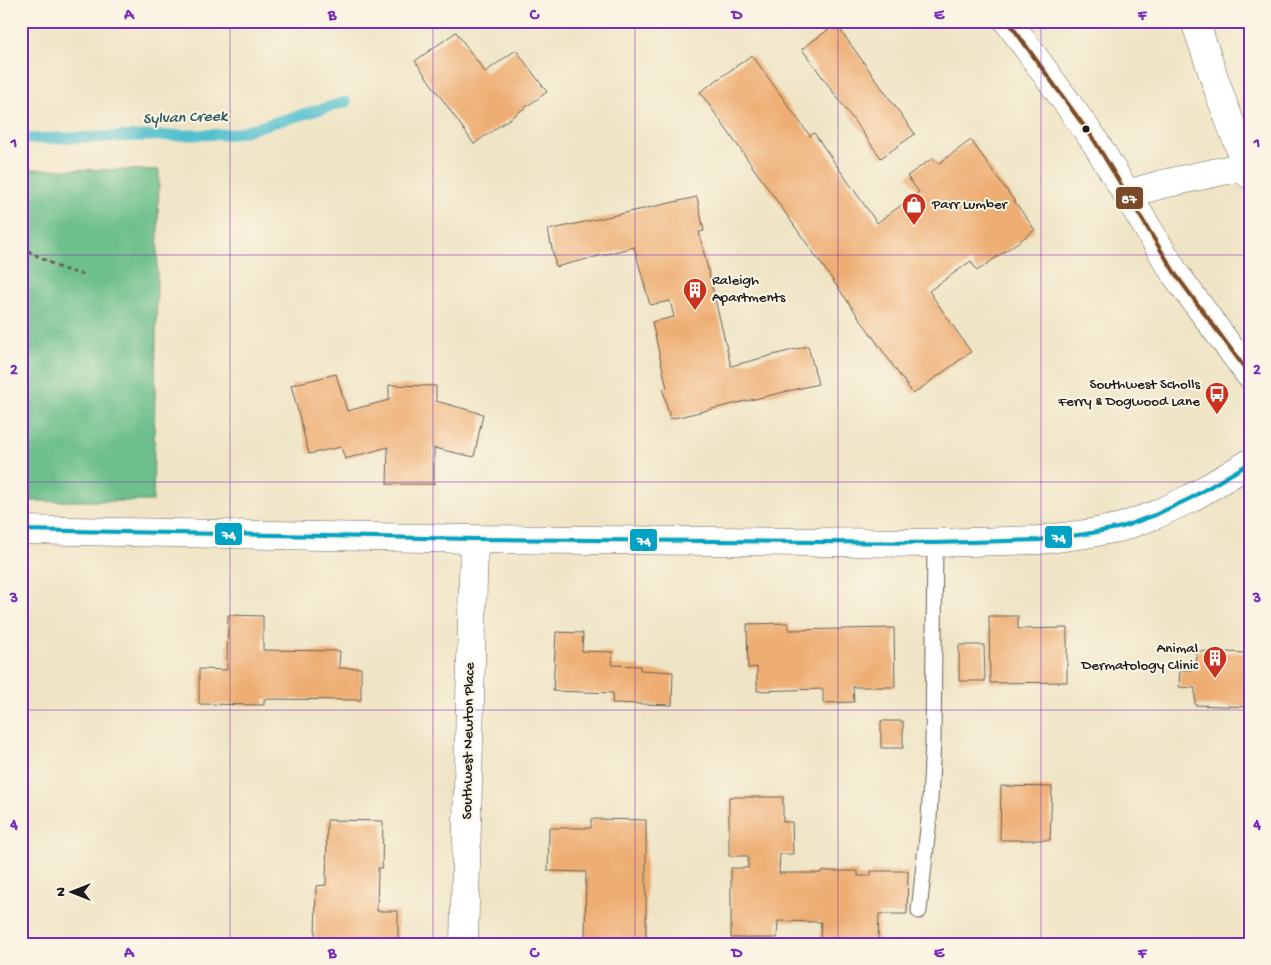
<svg xmlns="http://www.w3.org/2000/svg" width="1271" height="965" viewBox="0 0 1271 965" font-family="'Gochi Hand',sans-serif">
<style>
.forest{fill:#6ec08c;stroke:#456e54}
.lines{fill:none;stroke-linecap:round;stroke-linejoin:round}
.stream{stroke:#53bfcd;stroke-width:11}
.building{fill:#eeae73}
.service-casing{stroke:#666257;stroke-width:17}
.minor-casing{stroke:#666257;stroke-width:29}
.secondary-casing{stroke:#666257;stroke-width:29}
.primary-casing{stroke:#666257;stroke-width:29}
.path{stroke:#666257;stroke-width:3;stroke-dasharray:4 4;stroke-linecap:butt}
.service{stroke:#fff;stroke-width:15}
.minor{stroke:#fff;stroke-width:28}
.secondary{stroke:#fff;stroke-width:28}
.primary{stroke:#fff;stroke-width:28}
.bus-1-casing{stroke:#fcf5e5;stroke-width:8}
.bus-2-casing{stroke:#fcf5e5;stroke-width:8}
.bus-1{stroke:#7a4b2a;stroke-width:4}
.bus-2{stroke:#01a2c5;stroke-width:4}
.grid{fill:none;stroke:#7b2cbf;stroke-width:1;stroke-opacity:0.55}
.bus-dot{fill:#1c1c1c;stroke:#fcf5e5;stroke-width:2}
.labels{text-anchor:middle;dominant-baseline:central;stroke-width:4;stroke-linejoin:round;paint-order:stroke}
.poi-label{font-size:15px;fill:#1c1c1c;stroke:#fcf5e5;text-anchor:start}
.street-label{font-size:15px;fill:#1c1c1c;stroke:#fcf5e5}
.water-label{font-size:16px;font-style:italic;fill:#325d63;stroke:#fcf5e5}
.line-badge{stroke:#fcf5e5;stroke-width:2}
.badge-label{font-size:14px;text-anchor:middle;font-weight:bold;fill:#fff}
.neatline{fill:none;stroke:#7b2cbf;stroke-width:2}
.grid-label{font-size:16px;text-anchor:middle;font-weight:bold;fill:#7b2cbf}
</style>
<rect width="100%" height="100%" fill="#fcf5e5"/>
<filter id="ink" filterUnits="userSpaceOnUse"><feTurbulence type="fractalNoise" baseFrequency=".02" numOctaves="2"/><feDisplacementMap in="SourceGraphic" scale="10" xChannelSelector="R" yChannelSelector="G"/><feConvolveMatrix kernelMatrix="1 2 1 2 8 2 1 2 1" color-interpolation-filters="sRGB"/></filter>
<filter id="wash" filterUnits="userSpaceOnUse"><feTurbulence type="fractalNoise" baseFrequency=".0096" numOctaves="4" result="noise"/><feDisplacementMap in="SourceGraphic" scale="20" xChannelSelector="R" yChannelSelector="G"/><feGaussianBlur stdDeviation="1.12" result="paint"/><feColorMatrix in="noise" values="0 0 0 0 0 0 0 0 0 0 0 0 0 0 0 0 0 1.4 0 .05"/><feComposite in="paint" operator="in"/></filter>
<g filter="url(#wash)">
<rect width="100%" height="100%" fill="#efe4c5"/>
<path class="forest" d="M21,169L159,170L153,501H21Z"/>
<g class="lines">
<path class="stream" d="M21,139L234,134L346,102"/>
</g>
<g id="blocks">
<path class="building" d="M836,24L915,134L881,158L802,49Z
M456,32L485,72L516,50L547,92L474,144L415,61Z
M752,55L810,136L814,133L877,223L919,192L907,176L933,158L938,164L971,140L1035,230L977,271L971,261L929,291L971,352L913,394L700,92Z
M697,197L704,231L699,232L731,366L808,346L818,384L670,419L663,389L667,388L652,322L674,317L670,301L650,305L634,247L556,267L548,230Z
M336,374L347,411L389,400V385L436,386V401L483,414L474,457L434,448V484H387L388,447L345,459L341,447L309,454L291,385Z
M228,615L263,616V650L340,651L339,668H361V700L264,699V705L199,704V669L227,670Z
M989,616H1018V629L1067,628V682L990,683Z
M789,623V630L894,628L895,687H853L854,702L823,703V689L757,691V667L748,668L747,624Z
M556,632L583,633L582,651L613,652L612,665L640,666V670L673,672L672,705L612,703L613,693L553,691Z
M959,645H984L985,681H959Z
M1197,651L1250,653V707L1195,705V688L1179,687L1180,670H1196Z
M881,721H903V748H881Z
M1001,786L1052,787L1050,840H1000Z
M729,797H783V822H792L793,854H780L779,873H821V871H858V876H871V871H908L907,914H879L878,940L820,939L821,922L778,921L777,938H731V868H748V856H729Z
M591,819L646,820V940L585,939L586,872L548,871L549,828H591Z
M327,820L383,821L382,868H378L377,911H398V944H315L316,886L326,885Z"/>
</g>
</g>
<g filter="url(#ink)">
<use href="#blocks" fill-opacity="0" stroke="#666257" stroke-width="1"/>
<g class="lines">
<defs>
<path id="service" d="M919,911L929,819L933,742L935,543"/>
<path id="minor" d="M21,530L474,539L935,543L1039,540L1086,534L1122,527L1155,515L1191,498L1250,463
M464,944L474,539"/>
<path id="secondary" d="M1127,194L1163,184L1250,165"/>
<path id="primary" d="M1008,21L1094,140L1176,275L1250,375
M1195,21L1221,98L1250,175"/>
</defs>
<use href="#service" class="service-casing"/>
<use href="#minor" class="minor-casing"/>
<use href="#secondary" class="secondary-casing"/>
<use href="#primary" class="primary-casing"/>
<path class="path" d="M21,247L60,268L83,275"/>
<use href="#service" class="service"/>
<use href="#minor" class="minor"/>
<use href="#secondary" class="secondary"/>
<use href="#primary" class="primary"/>
<defs>
<path id="bus-1" d="M1008,21L1094,140L1176,275L1250,375"/>
<path id="bus-2" d="M21,530L474,539L935,543L1039,540L1086,534L1122,527L1155,515L1191,498L1250,463"/>
</defs>
<use href="#bus-1" class="bus-1-casing"/>
<use href="#bus-2" class="bus-2-casing"/>
<use href="#bus-1" class="bus-1"/>
<use href="#bus-2" class="bus-2"/>
</g>
</g>
<path class="grid" d="M230,21V944M433,21V944M635,21V944M838,21V944M1041,21V944M21,255H1250M21,482H1250M21,710H1250"/>
<defs>
<symbol id="shop-pin" viewBox="-11 -11 22 30"><path d="M0 17L-7.5 6A9.5 9.5 0 1 1 7.5 6Z" fill="#c8321e" stroke="#fcf5e5"/><path d="M-5-2.5h2.3a2.7 3.5 0 0 1 5.4 0H5L5.5 6h-11ZM-1.5-2.5h3a1.5 2.3 0 0 0-3 0Z" fill="#fff"/></symbol>
<symbol id="building-pin" viewBox="-11 -11 22 30"><path d="M0 17L-7.5 6A9.5 9.5 0 1 1 7.5 6Z" fill="#c8321e" stroke="#fcf5e5"/><path d="M-4-6H4V6H1V3H-1V6H-4ZM-2.5-4.3h1.7v1.8h-1.7ZM.8-4.3h1.7v1.8H.8ZM-2.5-1h1.7V.8h-1.7ZM.8-1h1.7V.8H.8Z" fill="#fff"/></symbol>
<symbol id="bus-pin" viewBox="-11 -11 22 30"><path d="M0 17L-7.5 6A9.5 9.5 0 1 1 7.5 6Z" fill="#c8321e" stroke="#fcf5e5"/><path d="M-5-6H5V4H4V6H2V4H-2V6H-4V4H-5ZM-3.5-4V0h7V-4ZM-3.5 1.2v1.5H-2V1.2ZM2 1.2v1.5H3.5V1.2Z" fill="#fff"/></symbol>
</defs>
<g fill-rule="evenodd">
<use href="#shop-pin" x="900" y="191" width="28" height="38"/>
<use href="#building-pin" x="681" y="276" width="28" height="38"/>
<use href="#bus-pin" x="1203" y="380" width="28" height="38"/>
<use href="#building-pin" x="1201" y="644" width="28" height="38"/>
</g>
<circle class="bus-dot" cx="1086" cy="129" r="4.5"/>
<g class="labels">
<g class="poi-label">
<text x="932" y="205">Parr Lumber</text>
<text x="712" y="281">Raleigh<tspan x="712" dy="17">Apartments</tspan></text>
<text x="1200" y="385" text-anchor="end">Southwest Scholls<tspan x="1200" dy="17">Ferry &amp; Dogwood Lane</tspan></text>
<text x="1198" y="649" text-anchor="end">Animal<tspan x="1198" dy="17">Dermatology Clinic</tspan></text>
</g>
<g class="street-label">
<text transform="translate(469 741) rotate(-89)">Southwest Newton Place</text>
</g>
<g class="water-label">
<text transform="translate(185 119) rotate(-2)">Sylvan Creek</text>
</g>
</g>
<g class="line-badge">
<rect x="1115" y="186" width="29" height="24" rx="5" fill="#7a4b2a"/>
<rect x="214" y="522" width="29" height="24" rx="5" fill="#01a2c5"/>
<rect x="1044" y="525" width="29" height="24" rx="5" fill="#01a2c5"/>
<rect x="629" y="528" width="29" height="24" rx="5" fill="#01a2c5"/>
</g>
<g class="badge-label">
<text x="1129" y="203">87</text>
<text x="229" y="539">74</text>
<text x="1059" y="542">74</text>
<text x="644" y="545">74</text>
</g>
<rect width="1271" height="965" fill="none" stroke="#fcf5e5" stroke-width="55"/>
<g transform="translate(72 892) rotate(270)" stroke="#fcf5e5" stroke-width="4" paint-order="stroke">
<path d="M0-4L9 19L0 12L-9 19Z" fill="#1c1c1c"/>
<text y="-8" font-size="14" font-weight="bold" text-anchor="middle" fill="#1c1c1c">N</text>
</g>
<rect x="28" y="28" width="1216" height="910" class="neatline"/>
<g class="grid-label">
<text x="129" y="19">A</text>
<text x="332" y="19">B</text>
<text x="534" y="19">C</text>
<text x="737" y="19">D</text>
<text x="939" y="19">E</text>
<text x="1142" y="19">F</text>
<text x="14" y="147">1</text>
<text x="1257" y="147">1</text>
<text x="14" y="374">2</text>
<text x="1257" y="374">2</text>
<text x="14" y="602">3</text>
<text x="1257" y="602">3</text>
<text x="14" y="829">4</text>
<text x="1257" y="829">4</text>
<text x="129" y="957">A</text>
<text x="332" y="957">B</text>
<text x="534" y="957">C</text>
<text x="737" y="957">D</text>
<text x="939" y="957">E</text>
<text x="1142" y="957">F</text>
</g>
</svg>
